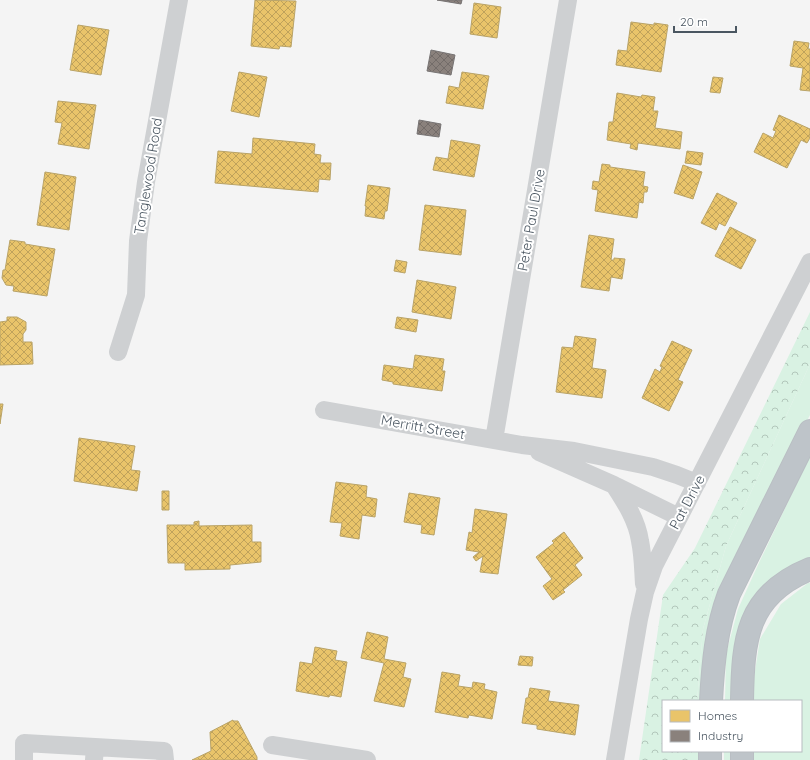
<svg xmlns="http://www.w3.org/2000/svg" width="810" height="760" viewBox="0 0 810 760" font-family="Quicksand,sans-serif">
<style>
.grass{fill:#d9f2e3}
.forest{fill:url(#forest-crowns)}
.homes{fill:url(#homes-cross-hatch);stroke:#b9a367}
.industry{fill:url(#industry-cross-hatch);stroke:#777474}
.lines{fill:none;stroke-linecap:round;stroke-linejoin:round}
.highway-casing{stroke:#b9bec3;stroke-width:24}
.street{stroke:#ced0d2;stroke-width:18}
.highway{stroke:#bec4c9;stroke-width:22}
.labels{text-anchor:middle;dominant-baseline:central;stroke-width:4;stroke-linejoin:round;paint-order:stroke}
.street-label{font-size:14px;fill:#4a5661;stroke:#fff}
</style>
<defs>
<pattern id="forest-crowns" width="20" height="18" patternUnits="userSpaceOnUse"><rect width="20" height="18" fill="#d9f2e3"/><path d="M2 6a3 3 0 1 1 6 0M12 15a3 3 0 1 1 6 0" fill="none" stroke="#b2c7bb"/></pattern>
<pattern id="homes-cross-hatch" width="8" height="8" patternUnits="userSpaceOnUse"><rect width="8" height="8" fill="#e9c46a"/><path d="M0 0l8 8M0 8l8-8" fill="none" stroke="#bfa25b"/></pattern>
<pattern id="industry-cross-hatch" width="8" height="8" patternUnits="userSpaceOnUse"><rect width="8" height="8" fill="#8a817c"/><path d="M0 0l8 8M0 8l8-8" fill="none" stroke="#736c69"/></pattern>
</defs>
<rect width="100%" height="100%" fill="#f4f4f4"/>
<path class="grass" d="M810,364V415L776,479L705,701H697L703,629L726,546Z
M810,456V564L767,589L735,701H725L726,654L738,609L757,567Z
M808,583H810V760H753V751H801V701H754V677L760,639L781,604Z
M692,751H704L703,760H692Z
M724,751H734V760H724Z"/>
<path class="forest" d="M810,312V364L726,546L703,629L697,701H663V751H692V760H639L663,595L695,548Z"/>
<path class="homes" d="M255,0L296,1L291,47L280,46L279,49L251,46Z
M474,3L501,7L497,38L470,34Z
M631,22L654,25V23L668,25L661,72L616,65L618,50L627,51Z
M78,25L109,30L101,75L70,70Z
M794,41L809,43L808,49H810V91L800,90L803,68L790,66Z
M239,72L267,77L259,117L231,111Z
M462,72L489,76L483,109L446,103L449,86L459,88Z
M713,77L723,78L720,93L710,92Z
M617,93L641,97L642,95L655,97L653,111H658L655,128L682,132L680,149L638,143L637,150L630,148L631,144L607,140L609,122H613Z
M58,101L96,105L89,149L58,144L62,123L55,122Z
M779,115L810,129V138L807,143L801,140L787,168L754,152L763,133L773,138L776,131L773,130Z
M253,138L315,144L314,154L321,155L320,163H331L330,180L319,179L318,192L215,183L218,151L252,154Z
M451,140L480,145L474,177L433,170L436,157L448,159Z
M687,151L703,153L701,165L685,163Z
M602,164L610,165V167L645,172L643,186L648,187L647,192H644L643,203L639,202L637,218L595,211L598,190L592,189L593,181L599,182Z
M683,165L702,172L693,199L674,193Z
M45,172L76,177L69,230L37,225Z
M368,185L390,188L387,211H385L384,219L365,216L366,206H365Z
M717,193L737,203L725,226L719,223L716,230L701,223Z
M425,205L466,210L461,255L419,250Z
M730,227L756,240L741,269L715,256Z
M589,235L614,239L611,260H614V258L625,259L622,279L611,277L609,291L581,287Z
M10,240L25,242V244L55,249L47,296L13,291L14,286L6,285L2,278L3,270H5Z
M396,260L407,262L405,273L394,271Z
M417,280L456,287L451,319L412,312Z
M7,317H17L26,322V330L23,334V342H32L33,364L0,365V322L7,321Z
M397,317L418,320L416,332L395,328Z
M575,336L596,339L592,368L606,370L602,398L556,392L562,347L573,348Z
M672,341L692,350L678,380L683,382L669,411L642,398L655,369L660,372L662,367L660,366Z
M415,355L444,359L442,371H445L442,391L393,384V382L382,380L384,365L413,369Z
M0,404H3L0,424Z
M79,438L135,446L131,470L140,471L137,491L74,481Z
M336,482L367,486L366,497L377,499L375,517L362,515L359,539L340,536L342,523L330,522Z
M162,491H169V510H162Z
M409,493L440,498L434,535L421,533L422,525L404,522Z
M475,509L507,514L498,574L480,572L483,556L476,561L473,557L479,552L466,550L469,532L472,533Z
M199,521V526L252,525V542H261V562L230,565V569L185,570V563H168L167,525H194V522Z
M564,532L583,558L575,565L582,575L563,590L565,592L553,600L543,586L552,579L536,557L554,543L552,541Z
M367,632L388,637L384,659L406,663L403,677L411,679L404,707L374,701L384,663L361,658Z
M315,647L337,651L335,660L347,662L341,697L330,695L329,697L296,691L300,662L312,664Z
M520,656L533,657L532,666L518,665Z
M442,672L460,675L458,686L472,688L473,682L485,684L484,689L497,692L492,719L469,715L468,718L435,712Z
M530,688L550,691L548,701L579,705L575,735L537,729V725L522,723L526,698H528Z
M233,720V721H238L257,757V760H192L211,751L210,732Z"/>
<path class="industry" d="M437,0H462L461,4Z
M431,50L455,55L451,75L427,71Z
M419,120L441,124L439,137L417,134Z"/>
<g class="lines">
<defs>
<path id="highway" d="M711,701C713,664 716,629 729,594L810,431
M742,701C743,640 746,595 810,569
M710,760V751
M742,760V751"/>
</defs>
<use href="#highway" class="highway-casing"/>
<path class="street" d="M118,352L136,295L138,241L146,182L179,0
M324,410L522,445L574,451L653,467L677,475L697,483
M494,440L568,0
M539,452L614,485L679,517
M614,485C625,502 637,520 640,541C643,555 643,569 644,584
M272,745L367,760
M95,747L164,751L165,760
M24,760V743L95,747L94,760
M615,760L639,619L645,592L654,566L810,262"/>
<use href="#highway" class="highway"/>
</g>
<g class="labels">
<g class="street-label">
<text transform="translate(148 176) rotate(-81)">Tanglewood Road</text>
<text transform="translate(531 220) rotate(-80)">Peter Paul Drive</text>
<text transform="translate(423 427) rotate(10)">Merritt Street</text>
<text transform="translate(687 502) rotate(-62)">Pat Drive</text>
</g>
</g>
<rect x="662" y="700" width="140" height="52" fill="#ffffff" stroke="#b7bbc0"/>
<rect x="670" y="710" width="20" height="12" fill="#e9c46a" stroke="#b7bbc0"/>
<text x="698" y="720" font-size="12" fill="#4a5661">Homes</text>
<rect x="670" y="730" width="20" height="12" fill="#8a817c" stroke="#b7bbc0"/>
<text x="698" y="740" font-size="12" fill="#4a5661">Industry</text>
<path d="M674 26v6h62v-6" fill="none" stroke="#4a5661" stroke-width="2"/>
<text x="680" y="26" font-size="12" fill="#4a5661" stroke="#ffffff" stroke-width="3" paint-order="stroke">20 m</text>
</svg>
